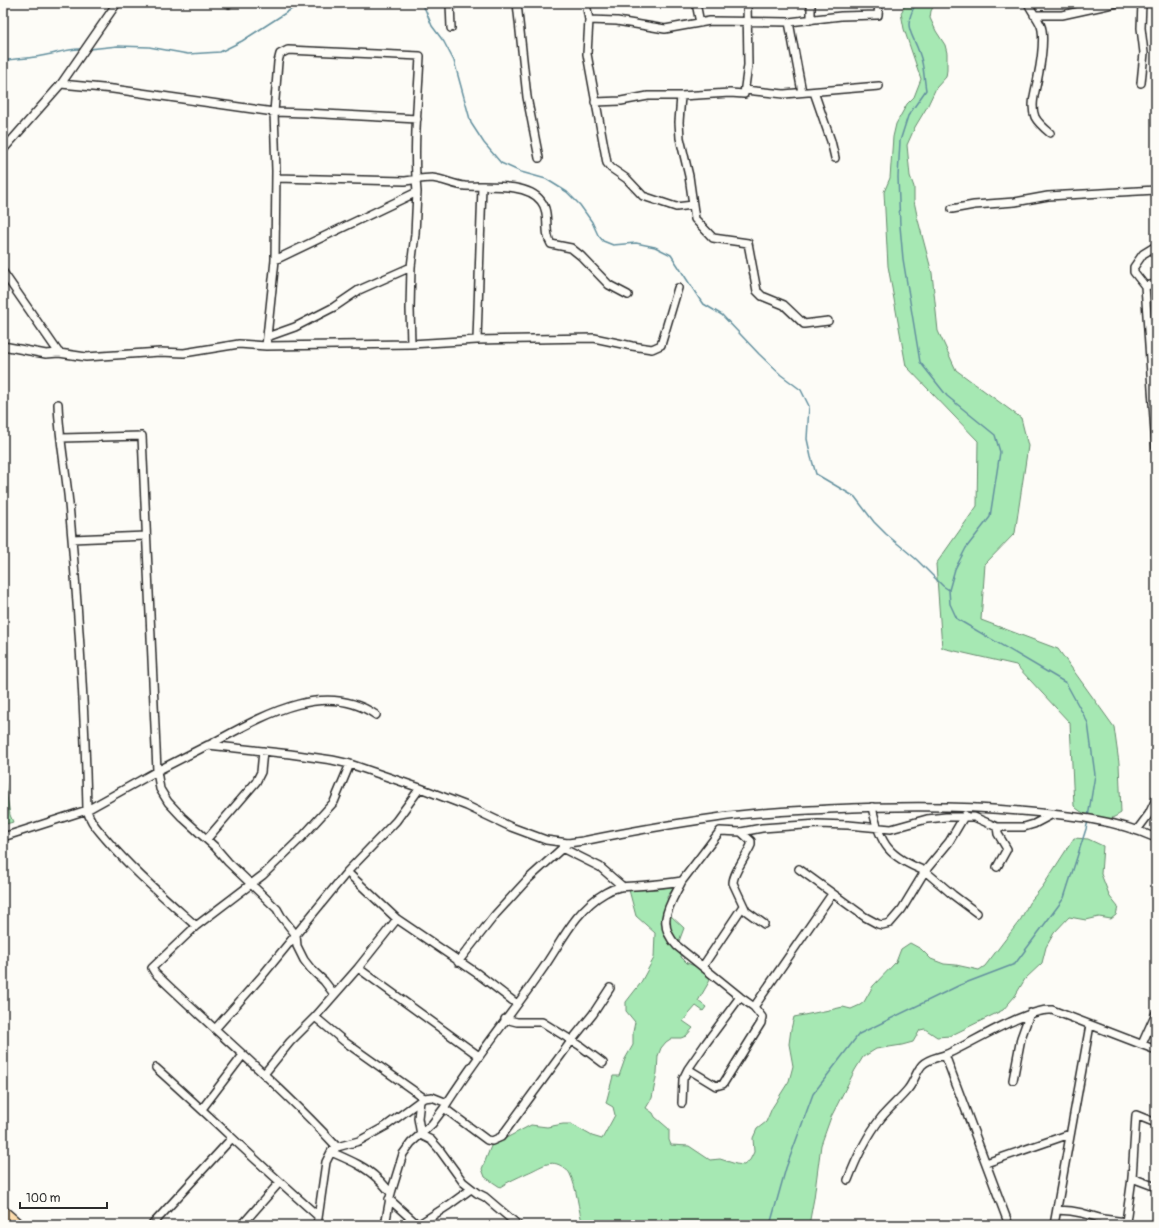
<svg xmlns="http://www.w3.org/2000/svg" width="1159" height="1228" viewBox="0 0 1159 1228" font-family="Pangolin,sans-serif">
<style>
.green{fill:#a6e8b3;stroke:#688a6f}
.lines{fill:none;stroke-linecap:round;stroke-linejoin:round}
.stream{stroke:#63909e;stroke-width:1.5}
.minor-casing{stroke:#2b2b2b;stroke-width:10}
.primary-casing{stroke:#2b2b2b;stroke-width:14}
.minor{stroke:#fdfcf7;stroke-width:7}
.primary{stroke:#fddcac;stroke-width:11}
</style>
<rect width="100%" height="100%" fill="#fdfcf7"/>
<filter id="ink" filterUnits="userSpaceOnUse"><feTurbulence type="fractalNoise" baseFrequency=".025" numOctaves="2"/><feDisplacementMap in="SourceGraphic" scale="8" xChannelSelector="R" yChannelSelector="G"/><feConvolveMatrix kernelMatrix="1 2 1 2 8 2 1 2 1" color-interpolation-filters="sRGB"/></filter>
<g filter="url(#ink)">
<path class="green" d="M906,3H935L931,11L930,18L936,31L945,45L947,53V70L946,77L936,88L927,107L915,127L907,145L910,176L914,187V201L918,220L932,273L938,331L956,370L1021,418L1028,446L1015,533L985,564L981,620L1058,649L1114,727L1119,763L1121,813C1118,815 1113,818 1109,819C1098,820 1081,814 1074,806L1070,723L1016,665L942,648L936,564L977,506L978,441L906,366L888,266L884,192L890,178L893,137L896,124L907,104L914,97L921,79L904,29L901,13Z
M3,772L10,815L13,822L3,825Z
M1074,838L1088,839L1103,846L1101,874L1110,897L1118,907L1116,915L1111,919L1099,917L1086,920L1069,917L1054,933L1046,947L1042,963L1025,979L1015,996L1003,1010L950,1036L937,1037L925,1029L920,1030L913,1042L902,1045L876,1049L863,1057L855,1070L831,1117L821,1145L814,1198L809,1225H583C578,1209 577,1188 570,1174C569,1171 566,1170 564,1168C551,1157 540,1168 527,1173C517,1178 509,1181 500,1187L485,1177L482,1169L491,1146L531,1125L547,1127L563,1124H571L592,1136L602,1139L615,1115L613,1107L606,1103L613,1076H619L625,1059L633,1045V1032L635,1022L626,1011V1002L640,984L654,958L655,933L636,916L629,890L657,889L675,886L667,897L670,915L684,928L678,944L681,957L687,963L700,968L711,978L709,982L698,1001L706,1007L703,1011L696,1006L683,1021L693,1028L686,1036L681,1038H672L666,1042L661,1048L658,1056L657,1073L652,1098L646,1108L653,1113L655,1117L669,1129V1140L671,1145L689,1146L710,1160L720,1159L736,1164L744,1165L750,1160L754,1152L753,1138L757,1129L766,1122L772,1108L789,1081L793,1066L789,1044L791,1029L794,1017L834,1009L843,1007L851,1009L860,1005L864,1002L873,986L896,962L901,949L910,943L921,949L931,959L944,964L956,965L979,970L985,966L1021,919L1029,903L1043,886Z"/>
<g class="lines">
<path class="stream" d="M420,3L425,9L432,26L444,42L454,61L471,123L484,143L501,163L521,172L546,179L567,192L580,205L592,222L598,235L603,241L613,245L636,243L655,247L671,255L702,303L722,315L759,354L781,375L801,390L809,406L807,439L811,457L816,474L855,497L874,522L886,534L916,559L943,586L949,590
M916,3C902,30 912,30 920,55C924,66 924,79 926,90L908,116L900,141L898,177L900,226L903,259L920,362L947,396L995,435L1000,452L990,517L966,548L955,569L949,590L950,604L957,619L1066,683L1088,723L1095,775L1088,817
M89,49L118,46L149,47L188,54L220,52L242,41L301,3
M3,61C15,58 28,59 41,56C55,54 68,48 82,49
M770,1225L786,1168L813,1094L859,1034L960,985L1015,964L1064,898L1086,829L1088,821"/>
<defs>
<path id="minor" d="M450,3L451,28
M517,3L527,97L539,158
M586,3L589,20L587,54L607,163L611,168L627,179L643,196L676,207L693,205
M696,3L700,23
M1028,3C1032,13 1041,21 1042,30C1044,45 1041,62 1038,77C1036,89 1030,105 1035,117C1038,123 1044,128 1050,133
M229,4V3
M1034,15H1062L1117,3
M589,20L617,21L665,29L710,21L789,22L841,16L878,15L879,3
M811,20V3
M789,22L802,92
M1141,83L1144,53L1141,28L1142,3
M61,84L113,89L274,112L306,113L417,119
M745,90L784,94L879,86
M814,92L831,141L835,158
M681,96L679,122L680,138L689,176L695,219L713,238L748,243L757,291L762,296L784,305L804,324L828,321
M595,102L621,101L648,96H681L730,93L744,94L748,65L747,3
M3,150L61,84L117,3
M276,178L405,181C414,180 423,178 432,178C443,179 454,185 465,186C485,187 527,182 541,201C551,213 543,232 551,244L571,248L581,256L609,285L628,295
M952,209L974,205L1015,202L1048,196L1156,190
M1156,246L1143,254L1134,267V272L1145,286L1156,448
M3,272L59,353
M1145,286L1156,284
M267,337L295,327L334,307L359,290L411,267L415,234L417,192
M477,340L482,186
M411,344L477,340L594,338L632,346L652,349L661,345L678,288
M3,346L46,354L59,353L86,357L160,352L184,353L239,344L266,346L411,344L410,309L411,267
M266,346L275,260L276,171L274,112L278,62L280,54L288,50L420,56C418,101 413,147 417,192L275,260
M58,404C59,438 66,471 69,504C78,605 85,708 87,810C90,822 97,828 105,838C133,871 165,898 196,926
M61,438L142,436L157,771L160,789L168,802L182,817L215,847L228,862L277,909L281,916L296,935L297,946L304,960L311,969L324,981L334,994
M72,539L146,536
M209,745C258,719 322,678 376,715
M872,807C880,845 889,857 925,871L949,842L965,815
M1137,830L1149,814L1156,799
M741,832L751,841V845C747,855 733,873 733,883L746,911L764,924
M3,837L87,810L157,771L208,745L290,754L332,760L350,764L420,788L467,806L511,827L546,840L568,843L583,841C627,832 671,824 715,818C753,812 791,811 829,809C893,806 957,805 1020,811C1066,815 1114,819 1156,838
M207,839L256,782L261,772L263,751
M562,848L600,867L622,886
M997,867L1007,849L998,834L997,827
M799,869L865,917L878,924L882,925L890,923L902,909L925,871L953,895L977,913
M347,872L397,919L478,974L517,1004
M682,881C670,905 655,923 677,946L740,997L754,1007L762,1017L761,1023L723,1084L716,1086L688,1069L706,1043L740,997
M458,962L495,915L527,880L568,843
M703,966L743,906
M358,968L479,1056
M610,988L593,1014L572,1040L501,1137L492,1141L487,1140L444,1108C474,1060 510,1016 542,970C561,943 575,910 605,893C620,884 631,887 648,885C659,884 670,883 682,881L720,831L741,832L762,828L818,824L848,825L891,829L927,819L946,817H974L997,827H1024L1034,824L1053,814
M754,1007L832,894
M315,1017L345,1042L424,1098
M505,1019L517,1022H542L579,1045L603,1063
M215,1029L262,976L347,872L396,821L420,788
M1142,1044L1156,1013
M945,1055L1009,1225
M156,1068C211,1117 263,1168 318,1216
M264,1074L290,1042L315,1017L358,968L397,919
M1013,1080L1021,1038L1030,1013
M420,1101L418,1118L421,1135
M682,1103L683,1079L688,1069
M202,1109L243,1055
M421,1135L431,1140L439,1149L463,1182L477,1193L485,1197L518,1225
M337,1147C280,1085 216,1032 155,973L152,968L196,926L263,875L302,837L334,802L350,764
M331,1152C347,1159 365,1166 378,1179C383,1183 386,1188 391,1193
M986,1163L1070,1134
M1132,1178L1156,1187
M848,1180C856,1159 867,1136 881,1118C889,1108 900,1099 908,1089C914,1082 916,1072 922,1065C929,1058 938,1058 947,1054C972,1043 1027,1008 1052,1010L1156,1050
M389,1199L418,1225
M1057,1210L1071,1211L1082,1213L1103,1219L1126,1222L1132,1178L1136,1115L1156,1123
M152,1225L232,1138
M242,1225L279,1183
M317,1225L326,1162L331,1152L337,1147L359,1141L386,1126L424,1098L432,1097L447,1103
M385,1225L391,1193L403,1154L411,1143L432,1124L444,1108
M418,1225L449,1205L471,1189
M1054,1225L1090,1025"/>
<path id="primary" d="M3,1212L18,1225"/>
</defs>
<use href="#minor" class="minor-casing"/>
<use href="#primary" class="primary-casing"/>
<use href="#minor" class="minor"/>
<use href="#primary" class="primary"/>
</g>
</g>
<rect width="1159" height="1228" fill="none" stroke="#fdfcf7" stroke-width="16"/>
<rect x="8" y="8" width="1143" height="1212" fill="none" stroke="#2b2b2b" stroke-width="1.5" filter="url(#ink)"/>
<path d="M20 1202v6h87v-6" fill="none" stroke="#2b2b2b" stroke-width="2"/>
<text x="26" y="1202" font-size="12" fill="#2b2b2b" stroke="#fdfcf7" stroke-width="3" paint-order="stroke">100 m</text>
</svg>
